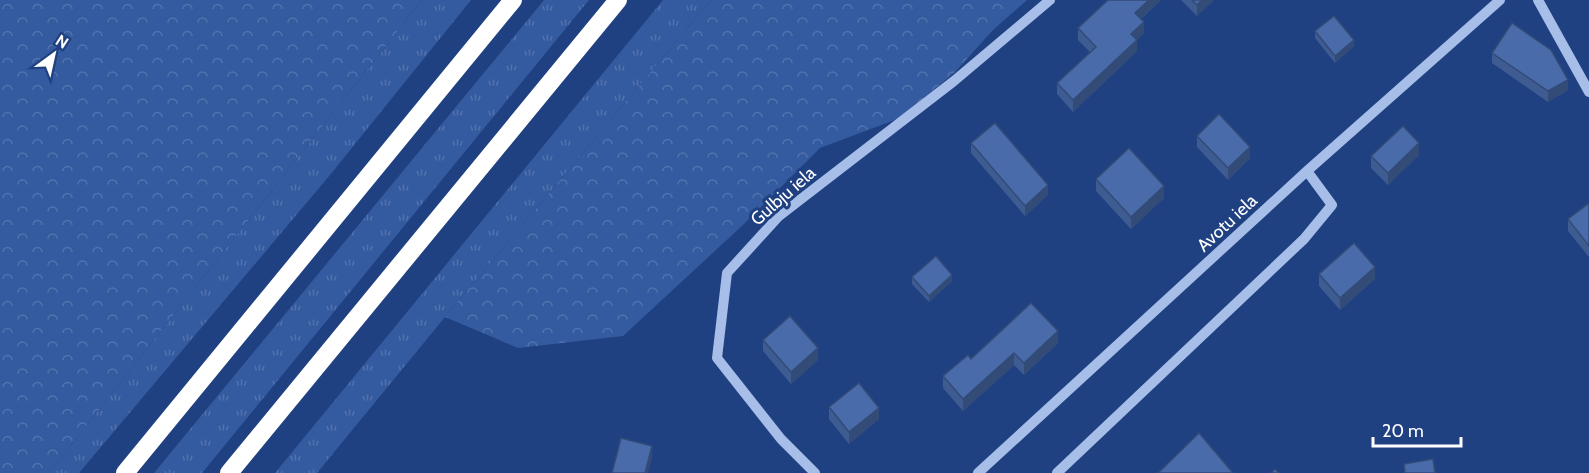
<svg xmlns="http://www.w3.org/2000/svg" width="1589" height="473" viewBox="0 0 1589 473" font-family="Cabin,sans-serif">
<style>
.grass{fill:url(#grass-tufts)}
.forest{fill:url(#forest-crowns)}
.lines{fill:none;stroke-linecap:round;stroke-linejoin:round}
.minor{stroke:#a6bee8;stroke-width:10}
.highway{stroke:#fff;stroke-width:18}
.wall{fill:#3f5c92}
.shaded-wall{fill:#334b77}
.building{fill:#496baa;stroke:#334b77;stroke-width:1.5}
.labels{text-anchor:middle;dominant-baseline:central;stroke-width:6;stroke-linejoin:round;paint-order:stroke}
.street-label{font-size:18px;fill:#fff;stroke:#204181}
</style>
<defs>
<pattern id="grass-tufts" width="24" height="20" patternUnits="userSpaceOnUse" patternTransform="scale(1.5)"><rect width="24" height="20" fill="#345a9f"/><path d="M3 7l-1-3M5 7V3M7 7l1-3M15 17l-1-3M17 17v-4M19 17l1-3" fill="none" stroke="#5273ad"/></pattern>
<pattern id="forest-crowns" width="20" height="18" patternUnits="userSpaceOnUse" patternTransform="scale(1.5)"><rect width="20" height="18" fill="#345a9f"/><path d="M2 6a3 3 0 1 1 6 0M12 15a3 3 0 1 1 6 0" fill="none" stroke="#5273ad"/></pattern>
</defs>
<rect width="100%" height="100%" fill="#204181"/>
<path class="grass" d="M422,0H471L330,175L79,473H49Z
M544,0H589L202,473H154Z
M663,0H711L445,317L317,473H275Z"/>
<path class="forest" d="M0,0H422L49,473H0Z
M711,0H1027L993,30L955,72L900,118L820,148L744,224L623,336L518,348L445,317Z"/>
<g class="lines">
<path class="minor" d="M1538,0L1589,92
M815,473L781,439L717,358L727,273L779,216L954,81L1050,0
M978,473L1307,171L1500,0
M1057,473L1304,239L1332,205L1307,171"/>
<path class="highway" d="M125,473L513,0
M229,473L618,0"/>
</g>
<path class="wall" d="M1108,0H1161L1141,19L1144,33L1137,40V51L1073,112L1057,94V83L1090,52L1078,40V28Z
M1181,0H1213V1L1197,16Z
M1315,31L1354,46L1335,63L1315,38Z
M1492,53L1568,90L1548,102L1492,63Z
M1197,136L1250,158L1228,180L1197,147Z
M971,143L1048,195L1025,216L971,153Z
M1419,155L1388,185L1371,168V156Z
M1096,179L1164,198L1131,229L1096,191Z
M1589,203V257L1568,231V219Z
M1319,274L1375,279L1340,310L1319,286Z
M912,277L952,281L929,302L912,284Z
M763,340L818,360L791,384L763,351Z
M1058,343L1024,375L1014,365L963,411L943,388V376L971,359Z
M829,407L879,419L849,444L829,419Z"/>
<path class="shaded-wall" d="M1149,0H1161L1135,24V13Z
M1202,0H1213V1L1197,16V5Z
M1144,22V33L1137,40V51L1073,112V100L1131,34Z
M1354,40V46L1335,63V56Z
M1568,80V90L1548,102V91Z
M1419,143V155L1388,185V173Z
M1250,147V158L1228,180V168Z
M1048,185V195L1025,216V206Z
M1164,186V198L1131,229V217Z
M1375,267V279L1340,310V298Z
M952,275V281L929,302V296Z
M1058,331V343L1024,375V363Z
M818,348V360L791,384V372Z
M1014,353V365L963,411V399Z
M879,408V419L849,444V432Z
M652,446V458L648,473H645Z"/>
<path class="building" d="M1108,0H1149L1135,13L1144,22L1131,34L1137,40L1073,100L1057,83L1096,47L1078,28Z
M1192,0H1202L1197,5Z
M1334,16L1354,40L1335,56L1315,31Z
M1512,23L1551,50L1568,80L1548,91L1492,53Z
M1219,114L1250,147L1228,168L1197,136Z
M995,123L1048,185L1025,206L971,143Z
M1403,126L1419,143L1388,173L1371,156Z
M1129,148L1164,186L1131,217L1096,179Z
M1589,203V246L1568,219Z
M1354,243L1375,267L1340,298L1319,274Z
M936,256L952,275L929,296L912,277Z
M1031,303L1058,331L1024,363L1014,353L963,399L943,376L968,355L971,359Z
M790,316L818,348L791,372L763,340Z
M859,383L879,408L849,432L829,407Z
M1199,433L1233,473H1158Z
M621,438L652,446L645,473H612Z
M1433,459L1435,473H1405L1404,464Z
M1275,469L1279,473H1271Z"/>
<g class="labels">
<g class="street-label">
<text transform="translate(783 196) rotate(-41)">Gulbju iela</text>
<text transform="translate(1227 223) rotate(-43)">Avotu iela</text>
</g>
</g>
<g transform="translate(54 54) rotate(33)" stroke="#204181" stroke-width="4.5" paint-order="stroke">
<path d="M0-4.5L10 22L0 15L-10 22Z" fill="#ffffff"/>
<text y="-9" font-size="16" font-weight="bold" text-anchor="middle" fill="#ffffff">N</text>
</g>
<path d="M1373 437v9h88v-9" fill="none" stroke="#ffffff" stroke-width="3"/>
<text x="1382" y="437" font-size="18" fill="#ffffff" stroke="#204181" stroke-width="4.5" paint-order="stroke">20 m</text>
</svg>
